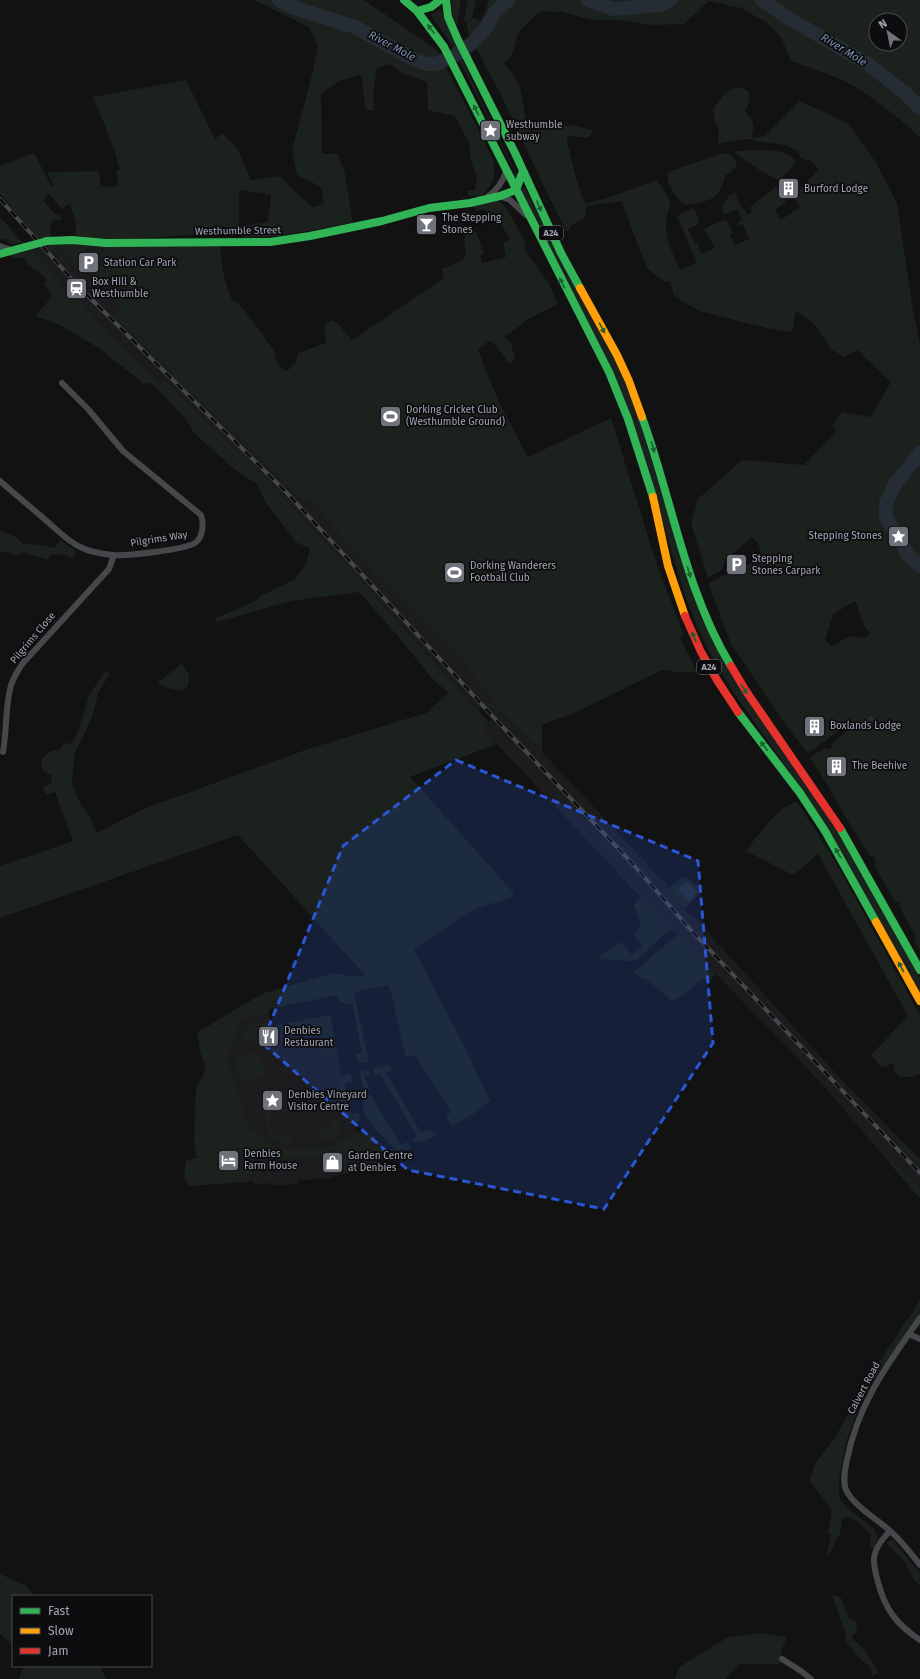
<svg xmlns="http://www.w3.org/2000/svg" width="920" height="1679" viewBox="0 0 920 1679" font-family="'Fira Sans',sans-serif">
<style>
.built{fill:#1c1c1e}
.green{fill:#1b211c;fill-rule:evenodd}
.water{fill:#262c34}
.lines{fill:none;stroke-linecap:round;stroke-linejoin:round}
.river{stroke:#262c34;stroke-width:14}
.street{stroke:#46474b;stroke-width:6}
.fast{stroke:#30b455;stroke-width:8}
.slow{stroke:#ff9f0a;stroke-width:8}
.jam{stroke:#e5322d;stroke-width:8}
.rail-casing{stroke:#46484b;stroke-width:4}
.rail{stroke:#0d0c0e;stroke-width:2.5;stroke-dasharray:8;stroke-linecap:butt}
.fast-bridge{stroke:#30b455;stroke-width:8}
.oneway{fill:#1e6032}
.marked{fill:#2a57d4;fill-opacity:0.2;stroke:#2a57d4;stroke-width:3;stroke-dasharray:8 5;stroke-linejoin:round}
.labels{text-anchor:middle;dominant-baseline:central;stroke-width:3.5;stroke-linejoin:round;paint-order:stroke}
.shield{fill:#0d0c0e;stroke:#757882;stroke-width:1}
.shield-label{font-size:9px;font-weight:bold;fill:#a2a6b4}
.poi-label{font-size:10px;fill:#a2a6b4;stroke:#0d0c0e;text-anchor:start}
.street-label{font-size:10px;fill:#a2a6b4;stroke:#0d0c0e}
.water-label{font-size:11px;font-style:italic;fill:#7891b0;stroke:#0d0c0e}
</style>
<rect width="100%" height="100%" fill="#121212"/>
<path class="built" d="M56,244L105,245L309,488V499L347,542L457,655L493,700L479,711L411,636L265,480L165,382L162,384L118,342L77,298L75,299L61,285L62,284L32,250Z
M501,712L542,752L669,887L667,890L682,908L694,917L841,1079L920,1159V1199L830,1093L678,934L670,929L497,744L483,728L494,716Z
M269,1015L272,1026L330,1015L342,1075L346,1074H350L352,1077L353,1082L345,1084L350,1114L359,1113L360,1118L358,1123L354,1124L357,1133L365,1132L374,1137L387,1151V1156L376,1163L350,1172L325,1179L299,1180V1184L273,1186V1183L254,1185L253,1181L188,1186L184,1177L186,1161L197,1158L194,1143L196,1088L206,1069L200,1051L245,1019Z"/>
<path class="green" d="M254,0H364L437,50L483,138L494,163V176L491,185L481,197L469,196L467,191L475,190L477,178L471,161L469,143L455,116L428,110L427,82L402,73L390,64L377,68L373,93L374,110H366L361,75L341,80L321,94L322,154H338L345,174L353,223L279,236L244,238L239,233L238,226C222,234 205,233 187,235C150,238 112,241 75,237L76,224L70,203L62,209L49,194L43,200L57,216L59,214L61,216V220L52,221V225L50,226L51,237H45L37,239L0,194V166L34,153L52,187L54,185L47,172L99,171L101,187L118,186L116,170H120C113,144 103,121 93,97L186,80L215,139L222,133L237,148L251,180L280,176L298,195L313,207L324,204L321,187L297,175L292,150L313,71L318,47L309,27ZM239,190L271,195L268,222L239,226Z
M451,0H461L457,25L454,23Z
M468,0H476L472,18L482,21L489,0H920V138C905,122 876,100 857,88C836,76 813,69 791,61L781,37L766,22L741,8L709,1L684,24L653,25L618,20H593L562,12L541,11C533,18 525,24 519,33C512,46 517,53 504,63C510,70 516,76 519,84C524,100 523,115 530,131L570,125L593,130L589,138L568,136L567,142C573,162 576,185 585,203L604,199L657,180L671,202C660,230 669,245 680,270L697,263L677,216L693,208L700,220L698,221L699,224L688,229L695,244L699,243L700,245L698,246L701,254L715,248L704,229L726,219L733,233L730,235L735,245L749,239L743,224L739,226L737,222L742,220L737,209L724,215L721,207L729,196L735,192L738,201L748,215L752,211L750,207L777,186L776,189L779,190V193L782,195L786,202L775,210L781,220L800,207L793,197L819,169L810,160L807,161L801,158C795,142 774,144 761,142C756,141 753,139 749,139C739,139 728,142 718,144L719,128L715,122L713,109C722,97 733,79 749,92V103L745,111C755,123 755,124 751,138L765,136L800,101L849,124L877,164L897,203L913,311L920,344V557L916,554L915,567L920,570V950L914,941L916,937L900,908V901L895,902L874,865L876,862L873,856H870L835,800L833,794L811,759V757L826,747L828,750L833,747L831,744L849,729L846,725L820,745L807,753L783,721L731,644L708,583L762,558L759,545L752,537L725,560L722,570L708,578L691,523L698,499L742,460L804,465L837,431L832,426L842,412L870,417L891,382L857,350L844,357L831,349L814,324L796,311L792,332L770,329L699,311L674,296L670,281L664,282L647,268L621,201L587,206L585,218L572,225L567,232L549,197L501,95L469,35L466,22L464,21ZM876,20H900V44H876ZM855,601L865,627L871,634L865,638L849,636L832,646L825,640L833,614Z
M440,9L480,99L517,175L518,181L514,177V171L451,44L431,15Z
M759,150C772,151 787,149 795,161L793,166L780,180L764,173L735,153L736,151Z
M720,154H730L736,161V168L725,176C720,201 708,201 686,205C676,199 665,183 668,172Z
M523,188H525L617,364L635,407L700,616L848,849L920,978V993L808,798L731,689L708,649L698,629L683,590L639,442L521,191Z
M496,199L504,205L510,214L525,242L526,252L549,284L558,304L527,320L509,334L504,336L511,343L515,359L510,364L494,344L489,341L478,350L499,402L528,457L611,418L657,565L684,635L680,638L697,672H676L662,670L577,712L542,725V752L501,712L494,716L485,706L493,700L457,655L372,571L309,499L298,496L237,434L170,376L172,373L114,316L121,309L116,295L109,285L99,280L92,272L100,260L105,245L173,244L220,247L224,277L232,300C242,303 268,342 275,352C274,359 280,368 287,371L296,363L298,353L326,343L324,326L332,320L337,323L352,340L444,278L442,269L461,261L466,255L464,239L467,233L476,232L484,254L480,255L482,263L506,257L503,243L510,239L499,221H494L484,209L476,211L473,206Z
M0,217L23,243L10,244L5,239H0Z
M56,244L88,246L79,265H77Z
M52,245L69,261L66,264L53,251L51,252L46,246Z
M32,250L62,284L61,285L75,299L77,298L118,342L162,384L165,381C198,415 234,447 267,481C339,556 408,634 479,711L489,722L483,728L497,744L410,777L513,892V897L472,910L414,949L464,1046L490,1101L475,1113L454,1125L450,1123L446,1116L451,1112L415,1055L406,1057L389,985L354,992L369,1063L358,1062L355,1055L362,1053L352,1004L345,1005L344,1002H339L338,995L269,1009V1015L245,1019L240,1024L228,1057L229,1068L239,1093L246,1123L252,1131L274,1147L281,1150H301L331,1146L358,1133L365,1132L374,1137L387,1151V1156L376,1163L374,1159L357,1165L358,1170L345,1174L340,1152L320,1157L278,1159L268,1156L251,1160L253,1175L248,1176V1182L188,1186C183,1178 185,1170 186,1161L197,1158L194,1143L196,1088L206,1069L200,1051L197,1033L232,1011L264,993L335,973L352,977L365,975L238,835L0,918V866L73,841L55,792L46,795L43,787L51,783L52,776L43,771L41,760L49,752L60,749L64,743L72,744L79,729L89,695L105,672L110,673L98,693L92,718L75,753L72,783L80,803L89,815L97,833L143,809L308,749L426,713L448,693L430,676L396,634L359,592L291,601L217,622L214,619L257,600L260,596L294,580L306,564L310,548L297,543L265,502L258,485L233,468L193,432L186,419L151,383L144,384L99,348L58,324L36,316L52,296L44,283L47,279L28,265L25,258H14L12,255Z
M1,531L16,537L23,544L42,545L55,548L60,540L77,552L72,558L62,554L51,555L48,560L20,552L19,556L0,551V532Z
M182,663L189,675L188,686L182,691L168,688L157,683Z
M795,802L798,803L835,861L920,1015V1074L909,1077H899L893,1069L895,1065L891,1063L885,1067L880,1066L871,1055L908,1016L818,854L793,875L746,851C756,837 779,806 795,802Z
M683,877L688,878L701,889L700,893L684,909L666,890Z
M640,897L670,929L638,959L631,961L600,959V956L621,942L632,955L643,946L634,935L641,926L634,904Z
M678,934L716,974L708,982L703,978L680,998L672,1001L647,979L645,980L633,973Z
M330,1015L337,1053L323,1056L317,1027H313L312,1024L259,1034V1037L254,1039V1041L243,1042L242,1040L245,1028L249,1025L271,1021L272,1026Z
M256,1052L257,1055L261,1054L265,1077L242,1082L236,1064V1058L242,1055Z
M390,1065L391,1072L386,1073L421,1133L428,1130L436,1135L420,1143L412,1140L417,1136L380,1074L374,1075L373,1069Z
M369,1070V1075L364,1076L370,1089L363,1087L360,1072Z
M346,1074H350L353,1082L345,1084L350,1114L359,1113C360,1121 357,1125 349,1124L346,1119C344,1107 334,1081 346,1074Z
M268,1093L272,1117L269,1118L272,1133H275L276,1137L291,1134V1141L289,1144L276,1141L269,1135L261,1095Z
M370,1094L401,1145L407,1142L412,1147C408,1149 402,1152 397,1150C393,1148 389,1143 386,1139C375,1129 358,1113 364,1096Z
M332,1107H335L336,1117L343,1128L342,1132L328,1141L323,1140L319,1137L317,1129L331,1126V1122H335Z
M901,1141L920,1159V1169L899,1146Z
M893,1160L920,1188V1199L888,1161Z
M920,1300V1328L911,1326L906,1332L873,1383L859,1407L847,1439L839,1479V1493L841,1500L850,1510L874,1529L878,1538L873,1549L870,1546L871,1534L855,1520L846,1516L842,1519L840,1534C836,1537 833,1548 830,1554L827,1555L831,1535L828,1533L832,1510L810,1481L815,1464L836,1436L864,1385Z
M893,1540L920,1573V1586C911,1578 910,1571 904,1561C899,1554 891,1550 886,1542Z
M0,1574L27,1586L34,1596H13V1646L0,1634Z
M832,1595L841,1598L849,1618L854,1620L857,1624L856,1632L852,1636L854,1640L864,1649L879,1673L872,1677L870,1666L863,1662L844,1640L847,1638Z
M764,1633L787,1637L782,1649L780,1664H740L726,1679H675L679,1667L728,1637Z
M25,1666H99L107,1679H19L20,1674Z"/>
<path class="water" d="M916,554L920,557V570L906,559Z
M871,715L875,720L863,731L859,727Z
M686,881L698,891L689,901L678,890Z"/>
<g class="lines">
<path class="river" d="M279,0L292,7L355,27L415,60L427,64H436L454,56L472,43L484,30L496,11L508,0
M587,0L613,9L661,5L670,0
M762,0L788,18L868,64L905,93L920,108
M920,453L895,484L886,503V518L898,536L907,554L920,566"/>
<path class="street" d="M500,196L510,200L526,215
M486,198C496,191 503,183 506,171
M0,246L12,250
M0,481C16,495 33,509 49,523C58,531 69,542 80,547C90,552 103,554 113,555C128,556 183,550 195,543C203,538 204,523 201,515L123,451L88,409L62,383
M3,752C7,730 5,707 11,685C14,677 18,670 23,663L109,569L114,555
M920,1318C888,1364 858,1403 847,1460C845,1469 842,1483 847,1492C856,1507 875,1518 888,1529C900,1539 910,1552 920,1565
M909,1334L920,1339
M890,1531C883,1538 874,1549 874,1560C874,1567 876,1575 878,1582C885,1609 896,1624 920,1640
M782,1659L801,1671L811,1679"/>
<path class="fast" d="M404,0L417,11L444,47L609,372L628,419L653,497
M446,0L448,17L458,40L515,153L561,253L580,288
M417,11L431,7L440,0
M47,241L72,240L106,243L270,242L310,236L382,221L429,208L470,203L500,196L516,190L523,171
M0,254L25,247
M642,417C672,499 685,591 731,666
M738,712L800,793L825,831L876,922
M840,828L920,970"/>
<path class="slow" d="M580,288L617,355L629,381L642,417
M653,497L668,566L685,616
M876,922L920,1001"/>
<path class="jam" d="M685,616L701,652L717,680L738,712
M731,666L746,691L840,828"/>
<defs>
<path id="rail" d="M0,199L78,286L286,492L498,722L631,862L689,928L920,1173"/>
</defs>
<use href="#rail" class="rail-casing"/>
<use href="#rail" class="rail"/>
<path class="fast-bridge" d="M25,247L47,241"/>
</g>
<defs><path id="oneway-solid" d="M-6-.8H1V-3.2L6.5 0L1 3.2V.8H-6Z"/></defs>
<g class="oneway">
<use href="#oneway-solid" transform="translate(431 29) rotate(-127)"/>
<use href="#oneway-solid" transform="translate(476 110) rotate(-116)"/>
<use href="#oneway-solid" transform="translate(539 206) rotate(66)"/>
<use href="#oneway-solid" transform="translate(562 283) rotate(-117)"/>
<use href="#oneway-solid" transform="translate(602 328) rotate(62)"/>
<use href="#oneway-solid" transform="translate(653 447) rotate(74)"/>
<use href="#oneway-solid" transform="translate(689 572) rotate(73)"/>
<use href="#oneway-solid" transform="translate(694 637) rotate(-114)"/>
<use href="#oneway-solid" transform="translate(744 689) rotate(57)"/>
<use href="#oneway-solid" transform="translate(764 746) rotate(-127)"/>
<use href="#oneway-solid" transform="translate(838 853) rotate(-120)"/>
<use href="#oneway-solid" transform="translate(901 967) rotate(-119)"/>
</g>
<path class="marked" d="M456,760L698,861L713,1043L604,1209L408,1170L262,1043L343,846Z"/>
<defs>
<symbol id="sight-square" viewBox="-11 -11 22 22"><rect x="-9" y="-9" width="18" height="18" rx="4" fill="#70727b" stroke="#0d0c0e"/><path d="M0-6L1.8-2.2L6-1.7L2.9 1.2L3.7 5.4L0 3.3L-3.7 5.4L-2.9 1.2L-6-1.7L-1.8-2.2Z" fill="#fff"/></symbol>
<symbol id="building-square" viewBox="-11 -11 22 22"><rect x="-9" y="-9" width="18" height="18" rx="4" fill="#70727b" stroke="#0d0c0e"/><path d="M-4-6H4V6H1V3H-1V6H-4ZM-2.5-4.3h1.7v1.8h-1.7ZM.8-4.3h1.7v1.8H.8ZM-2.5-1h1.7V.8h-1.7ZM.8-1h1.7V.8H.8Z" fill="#fff"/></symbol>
<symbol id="bar-square" viewBox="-11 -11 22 22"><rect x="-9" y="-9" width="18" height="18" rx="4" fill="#70727b" stroke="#0d0c0e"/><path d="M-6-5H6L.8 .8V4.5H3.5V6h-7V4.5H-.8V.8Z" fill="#fff"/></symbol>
<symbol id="parking-square" viewBox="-11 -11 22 22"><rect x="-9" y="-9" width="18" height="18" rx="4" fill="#70727b" stroke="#0d0c0e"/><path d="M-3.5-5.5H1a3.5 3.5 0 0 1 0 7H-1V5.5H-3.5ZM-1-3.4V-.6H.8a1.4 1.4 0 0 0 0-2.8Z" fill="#fff"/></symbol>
<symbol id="station-square" viewBox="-11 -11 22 22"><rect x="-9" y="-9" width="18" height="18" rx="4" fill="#70727b" stroke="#0d0c0e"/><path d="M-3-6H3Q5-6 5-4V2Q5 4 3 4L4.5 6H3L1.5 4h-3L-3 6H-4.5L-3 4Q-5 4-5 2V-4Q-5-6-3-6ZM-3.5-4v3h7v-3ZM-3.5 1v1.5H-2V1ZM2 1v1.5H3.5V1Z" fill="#fff"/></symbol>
<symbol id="stadium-square" viewBox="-11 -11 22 22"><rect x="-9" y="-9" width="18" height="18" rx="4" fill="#70727b" stroke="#0d0c0e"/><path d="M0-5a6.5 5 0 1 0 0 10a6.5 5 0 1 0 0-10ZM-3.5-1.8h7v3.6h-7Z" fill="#fff"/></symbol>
<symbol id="restaurant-square" viewBox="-11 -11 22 22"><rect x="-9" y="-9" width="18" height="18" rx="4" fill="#70727b" stroke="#0d0c0e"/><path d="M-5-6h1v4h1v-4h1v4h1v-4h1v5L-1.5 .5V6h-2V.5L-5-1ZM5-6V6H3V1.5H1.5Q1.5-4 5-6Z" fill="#fff"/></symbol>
<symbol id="hotel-square" viewBox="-11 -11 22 22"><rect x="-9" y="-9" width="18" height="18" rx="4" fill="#70727b" stroke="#0d0c0e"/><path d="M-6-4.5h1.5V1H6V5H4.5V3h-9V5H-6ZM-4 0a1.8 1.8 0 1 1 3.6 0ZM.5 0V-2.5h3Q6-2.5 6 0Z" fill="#fff"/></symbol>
<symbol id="shop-square" viewBox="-11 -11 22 22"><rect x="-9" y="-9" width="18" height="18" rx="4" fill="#70727b" stroke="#0d0c0e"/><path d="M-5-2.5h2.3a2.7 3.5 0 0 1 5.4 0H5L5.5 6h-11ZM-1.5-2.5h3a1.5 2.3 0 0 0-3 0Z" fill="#fff"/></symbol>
</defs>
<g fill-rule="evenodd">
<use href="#sight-square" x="478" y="118" width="25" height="25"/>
<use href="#building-square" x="776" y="176" width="25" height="25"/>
<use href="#bar-square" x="414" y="212" width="25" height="25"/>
<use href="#parking-square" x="76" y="250" width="25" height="25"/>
<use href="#station-square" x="64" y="276" width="25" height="25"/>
<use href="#stadium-square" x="378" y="404" width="25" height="25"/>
<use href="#sight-square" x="886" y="524" width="25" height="25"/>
<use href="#parking-square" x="724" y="552" width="25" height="25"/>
<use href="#stadium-square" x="442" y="560" width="25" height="25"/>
<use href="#building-square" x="802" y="714" width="25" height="25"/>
<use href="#building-square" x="824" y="754" width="25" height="25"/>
<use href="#restaurant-square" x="256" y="1024" width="25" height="25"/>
<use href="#sight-square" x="260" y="1088" width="25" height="25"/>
<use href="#hotel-square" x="216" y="1148" width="25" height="25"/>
<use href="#shop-square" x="320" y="1150" width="25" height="25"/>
</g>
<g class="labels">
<g class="shield">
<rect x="539" y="226" width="24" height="14" rx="3"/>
<rect x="697" y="660" width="24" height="14" rx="3"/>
</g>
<g class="shield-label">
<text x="551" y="233">A24</text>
<text x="709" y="667">A24</text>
</g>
<g class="poi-label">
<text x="506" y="125">Westhumble<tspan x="506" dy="12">subway</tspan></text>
<text x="804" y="189">Burford Lodge</text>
<text x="442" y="218">The Stepping<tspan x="442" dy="12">Stones</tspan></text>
<text x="104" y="263">Station Car Park</text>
<text x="92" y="282">Box Hill &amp;<tspan x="92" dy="12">Westhumble</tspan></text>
<text x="406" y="410">Dorking Cricket Club<tspan x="406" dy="12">(Westhumble Ground)</tspan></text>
<text x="882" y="536" text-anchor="end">Stepping Stones</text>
<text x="752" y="559">Stepping<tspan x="752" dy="12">Stones Carpark</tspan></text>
<text x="470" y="566">Dorking Wanderers<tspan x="470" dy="12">Football Club</tspan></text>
<text x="830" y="726">Boxlands Lodge</text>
<text x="852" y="766">The Beehive</text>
<text x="284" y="1031">Denbies<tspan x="284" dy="12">Restaurant</tspan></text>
<text x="288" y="1095">Denbies Vineyard<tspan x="288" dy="12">Visitor Centre</tspan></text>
<text x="244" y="1154">Denbies<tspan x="244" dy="12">Farm House</tspan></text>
<text x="348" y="1156">Garden Centre<tspan x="348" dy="12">at Denbies</tspan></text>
</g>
<g class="street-label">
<text transform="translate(238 231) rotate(-1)">Westhumble Street</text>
<text transform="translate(159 539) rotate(-9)">Pilgrims Way</text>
<text transform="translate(33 638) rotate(-50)">Pilgrims Close</text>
<text transform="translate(864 1388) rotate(-62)">Calvert Road</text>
</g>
<g class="water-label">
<text transform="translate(392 46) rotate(28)">River Mole</text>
<text transform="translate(844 50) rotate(32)">River Mole</text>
</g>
</g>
<rect x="12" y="1595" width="140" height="72" fill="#0d0c0e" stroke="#494a50"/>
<rect x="20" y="1608" width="20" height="6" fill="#30b455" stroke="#494a50"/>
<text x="48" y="1615" font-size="12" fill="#a2a6b4">Fast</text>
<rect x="20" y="1628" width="20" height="6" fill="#ff9f0a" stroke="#494a50"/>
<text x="48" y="1635" font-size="12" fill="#a2a6b4">Slow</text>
<rect x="20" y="1648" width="20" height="6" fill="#e5322d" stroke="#494a50"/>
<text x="48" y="1655" font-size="12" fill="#a2a6b4">Jam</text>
<g transform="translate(888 32) rotate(327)"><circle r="19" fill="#0d0c0e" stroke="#494a50"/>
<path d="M0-3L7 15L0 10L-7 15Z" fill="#70727b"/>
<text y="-6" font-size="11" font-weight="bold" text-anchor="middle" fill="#a2a6b4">N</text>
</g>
</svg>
